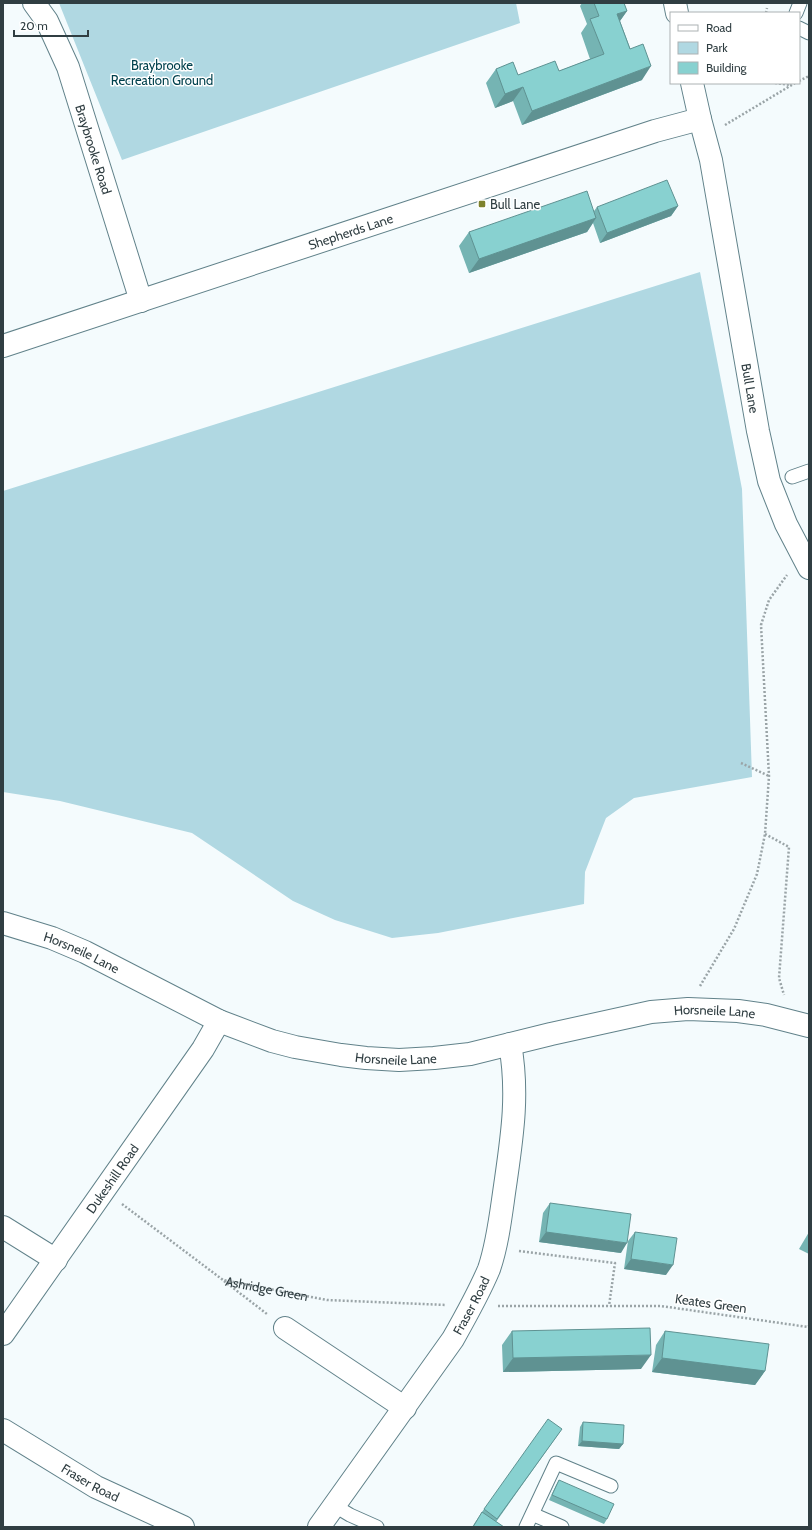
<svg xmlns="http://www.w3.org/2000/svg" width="812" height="1530" viewBox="0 0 812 1530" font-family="Cabin,sans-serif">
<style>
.green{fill:#b0d8e2}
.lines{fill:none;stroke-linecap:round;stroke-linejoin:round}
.service-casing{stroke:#61828a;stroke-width:15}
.minor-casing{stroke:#61828a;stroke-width:24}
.tertiary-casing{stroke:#61828a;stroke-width:24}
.path{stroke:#9aa4a7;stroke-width:2.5;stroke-dasharray:2 2;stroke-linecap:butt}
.service{stroke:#fff;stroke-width:13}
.minor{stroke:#fff;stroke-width:22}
.tertiary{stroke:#fff;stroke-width:22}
.wall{fill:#75b4b3}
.shaded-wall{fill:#5f9292}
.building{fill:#88d1d0;stroke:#5f9292}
.poi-dot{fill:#7d822d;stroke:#fff;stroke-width:1.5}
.labels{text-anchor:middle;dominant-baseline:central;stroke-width:3;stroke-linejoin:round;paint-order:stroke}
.park-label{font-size:13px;fill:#00414d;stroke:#fff}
.street-label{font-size:13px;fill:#303e42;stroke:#fff}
.poi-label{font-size:13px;fill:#303e42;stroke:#fff;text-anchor:start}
</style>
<rect width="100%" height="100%" fill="#f4fbfd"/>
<path class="green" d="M59,3H516L520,23L122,160Z
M700,272L742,489L752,777L634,798L606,818L585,872L584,904L438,933L392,938L335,920L293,901L192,833L60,801L3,792V491Z"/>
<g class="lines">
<defs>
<path id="service" d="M796,13L800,3
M799,28L809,33
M792,477L809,471
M335,1506L350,1515L377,1527
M532,1514L562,1527
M526,1527L556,1463L611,1486"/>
<g id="minor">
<path id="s2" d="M34,3L47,21L68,67L141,301"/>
<path id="s3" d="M3,923L52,938L85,952L219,1021L272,1041L295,1047L341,1055L366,1058L399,1060L434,1058L470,1054L551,1034L651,1012L688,1009L738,1011L766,1015L809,1026"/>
<path d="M3,1227L56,1260"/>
<path d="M285,1328L405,1408"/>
<path id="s4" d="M3,1334L203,1049L219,1021"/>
<path id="s5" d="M3,1430L96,1487L183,1527"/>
<path id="s6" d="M319,1527L453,1339C466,1316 479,1293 489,1269C498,1243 501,1213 505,1186C512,1137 519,1094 510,1044"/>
</g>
<g id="tertiary">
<path d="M675,3L677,13"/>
<path id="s7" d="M692,83L700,119L711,160L758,431L769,481L786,524L809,568"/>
<path id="s8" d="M3,346L655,131L700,119"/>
</g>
</defs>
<use href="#service" class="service-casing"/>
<use href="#minor" class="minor-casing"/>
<use href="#tertiary" class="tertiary-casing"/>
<g class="path">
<path d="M766,13L767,8"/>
<path d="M799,81L809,76"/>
<path d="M775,83L790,85"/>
<path d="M725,125L795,83"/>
<path d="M741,763L769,776"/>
<path d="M765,834L789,847L779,978L784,995"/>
<path d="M700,986L734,929L757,874L765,834L769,776L761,625L769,600L787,575"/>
<path id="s1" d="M122,1204L223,1280L327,1300L446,1305"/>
<path d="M519,1251L615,1263L609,1306"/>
<path d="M224,1281L267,1314"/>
<path d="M498,1306H661L808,1327L809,1326"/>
</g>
<use href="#service" class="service"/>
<use href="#minor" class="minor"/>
<use href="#tertiary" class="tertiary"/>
</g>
<path class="wall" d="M582,3H624L627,11L620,21L642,80L522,125L513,101L495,108L486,83L496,69L518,75L559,71L590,59L581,33L587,24L580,6Z
M678,206L671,216L600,243L593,223L587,232L469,273L459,246L469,232L594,211L597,207Z
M550,1203L621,1253L539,1242L543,1213Z
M635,1232L666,1275L624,1269L628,1241Z
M809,1232V1254L799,1249Z
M512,1331L641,1369L503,1372L502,1345Z
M665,1331L765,1371L755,1385L652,1372L656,1345Z
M583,1422L623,1444L619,1449L578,1446L580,1427Z
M562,1429L496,1522L504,1527H472L484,1509Z
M559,1480L607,1519L604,1524L549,1500L556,1485Z"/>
<path class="shaded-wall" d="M627,11L617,25V14Z
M651,66L642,80L522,125L532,111Z
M523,87L513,101L495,108L505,94Z
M678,206L671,216L600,243L607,233Z
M596,218L587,232L469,273L479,259Z
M546,1232L627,1243L621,1253L539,1242Z
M631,1259L673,1265L666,1275L624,1269Z
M651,1355L641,1369L503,1372L513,1358Z
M662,1358L765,1371L755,1385L652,1372Z
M582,1441L623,1444L619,1449L578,1446Z"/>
<path class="building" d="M594,3H624L627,11L617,14L630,49L643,44L651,66L532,111L523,87L505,94L496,69L513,62L518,75L555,61L559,71L604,54L590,19L599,16Z
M667,180L678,206L607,233L597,207Z
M587,191L596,218L479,259L469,232Z
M550,1203L631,1214L627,1243L546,1232Z
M635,1232L677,1238L673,1265L631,1259Z
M650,1328L651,1355L513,1358L512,1331Z
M665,1331L769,1344L765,1371L662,1358Z
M548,1419L562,1429L497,1519L484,1509Z
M583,1422L624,1425L623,1444L582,1441Z
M559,1480L614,1504L607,1519L552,1495Z
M482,1512L504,1527H473Z"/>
<rect class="poi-dot" x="478" y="200" width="8" height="8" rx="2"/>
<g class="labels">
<g class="park-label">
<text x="162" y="65">Braybrooke<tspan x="162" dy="15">Recreation Ground</tspan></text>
</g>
<g class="street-label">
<text stroke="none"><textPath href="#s2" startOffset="159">Braybrooke Road</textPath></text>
<text stroke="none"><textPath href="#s8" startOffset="366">Shepherds Lane</textPath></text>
<text stroke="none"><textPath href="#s7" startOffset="311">Bull Lane</textPath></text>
<text stroke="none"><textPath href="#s3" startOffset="84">Horsneile Lane</textPath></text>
<text stroke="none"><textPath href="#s3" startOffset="744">Horsneile Lane</textPath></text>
<text stroke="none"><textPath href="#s3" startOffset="420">Horsneile Lane</textPath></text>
<text stroke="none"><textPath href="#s4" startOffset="190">Dukeshill Road</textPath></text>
<text stroke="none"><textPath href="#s1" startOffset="171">Ashridge Green</textPath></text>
<text transform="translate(711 1303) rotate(8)">Keates Green</text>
<text stroke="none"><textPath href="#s6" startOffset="269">Fraser Road</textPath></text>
<text stroke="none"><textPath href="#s5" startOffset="102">Fraser Road</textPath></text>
</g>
<g class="poi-label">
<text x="490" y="204">Bull Lane</text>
</g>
</g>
<rect width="812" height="1530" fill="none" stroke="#303e42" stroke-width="8"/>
<rect x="670" y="12" width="130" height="72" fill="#ffffff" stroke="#acb2b3"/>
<rect x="678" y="25" width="20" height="6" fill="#ffffff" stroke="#acb2b3"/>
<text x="706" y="32" font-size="12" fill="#303e42">Road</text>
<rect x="678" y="42" width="20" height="12" fill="#b0d8e2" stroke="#acb2b3"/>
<text x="706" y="52" font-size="12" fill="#303e42">Park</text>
<rect x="678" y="62" width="20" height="12" fill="#88d1d0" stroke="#acb2b3"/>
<text x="706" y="72" font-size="12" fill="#303e42">Building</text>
<path d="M14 30v6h74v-6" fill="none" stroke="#303e42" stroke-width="2"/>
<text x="20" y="30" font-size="12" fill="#303e42" stroke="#ffffff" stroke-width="3" paint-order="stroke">20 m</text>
</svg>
